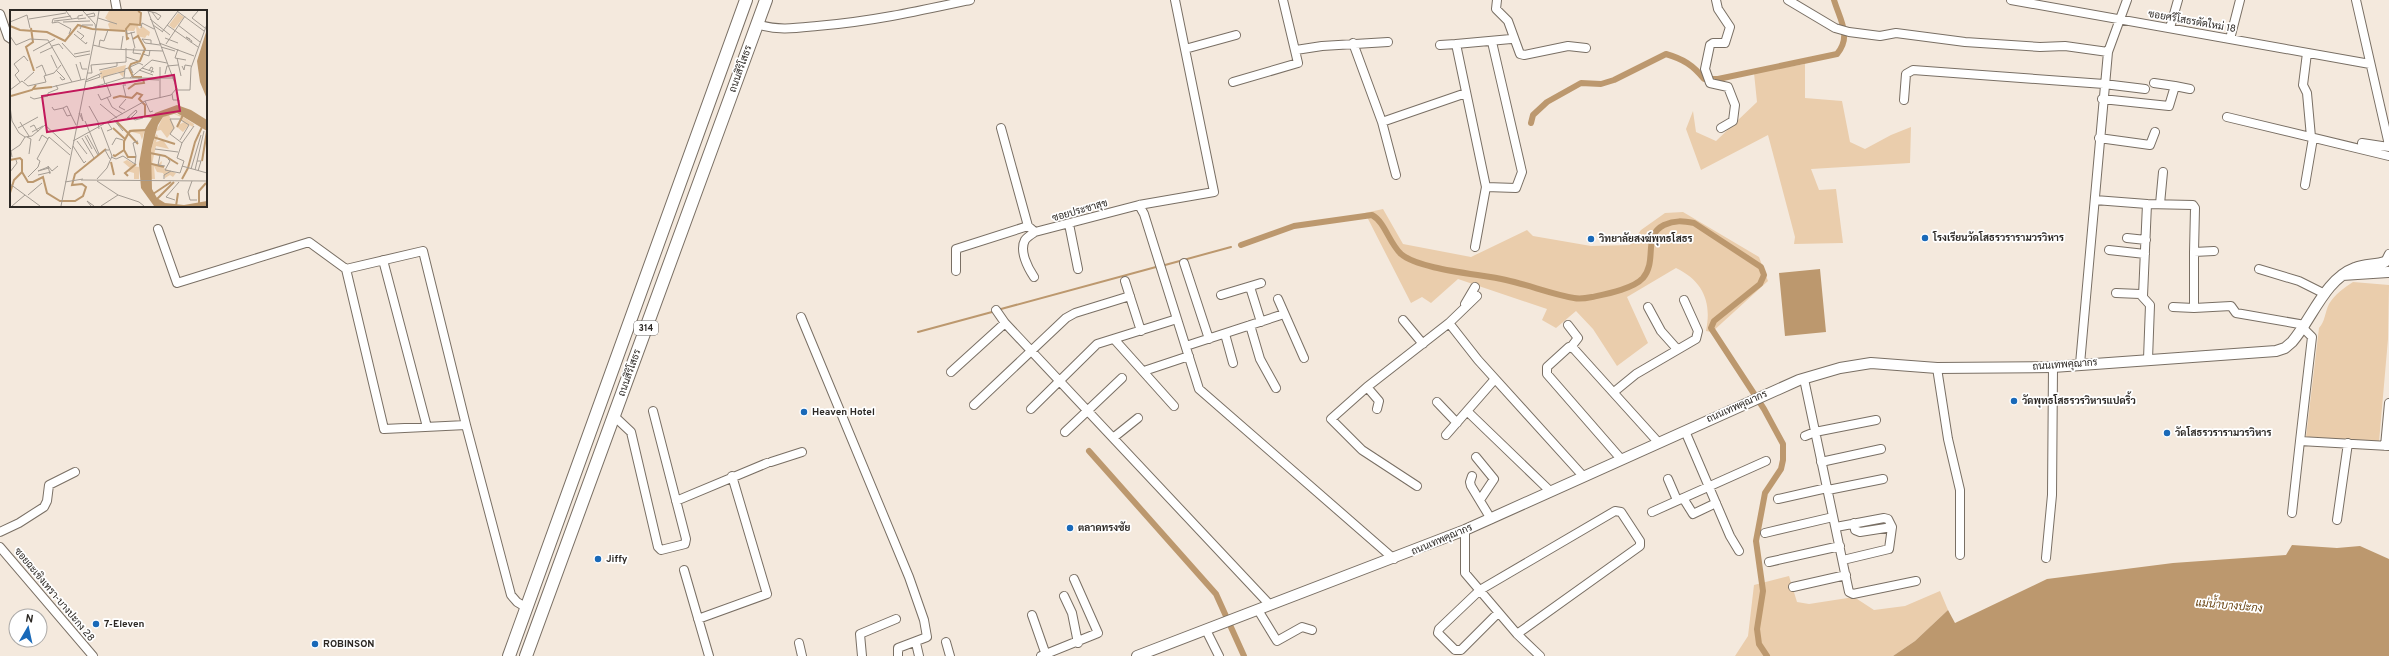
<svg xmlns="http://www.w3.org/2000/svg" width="2389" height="656" viewBox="0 0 2389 656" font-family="Overpass,Sarabun,sans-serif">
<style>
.green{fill:#eacdac}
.water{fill:#bc986e}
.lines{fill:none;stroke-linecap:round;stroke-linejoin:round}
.stream{stroke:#bc986e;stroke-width:2}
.canal{stroke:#bc986e;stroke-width:6}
.minor-casing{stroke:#796f64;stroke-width:10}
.major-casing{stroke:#796f64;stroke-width:12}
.highway-casing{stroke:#796f64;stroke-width:14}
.minor{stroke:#fff;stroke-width:8}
.major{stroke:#fff;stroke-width:10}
.highway{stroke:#fff;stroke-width:12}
.poi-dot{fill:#1969b8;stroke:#fff;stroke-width:1.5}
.labels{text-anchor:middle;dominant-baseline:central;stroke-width:3.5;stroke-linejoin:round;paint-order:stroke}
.shield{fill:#fff;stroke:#6b6866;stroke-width:1}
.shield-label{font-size:9px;font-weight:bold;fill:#2c2824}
.street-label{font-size:10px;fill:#2c2824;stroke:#fff}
.poi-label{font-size:10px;font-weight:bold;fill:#2c2824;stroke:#fff;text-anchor:start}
.water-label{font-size:11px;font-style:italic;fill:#6b4614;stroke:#fff}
.inset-river{fill:none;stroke:#bc986e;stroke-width:2}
.inset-road{fill:none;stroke:#a49c93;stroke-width:1}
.view{fill:#c2185b;fill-opacity:0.15;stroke:#c2185b;stroke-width:2}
.inset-edge{fill:none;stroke:#2c2824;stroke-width:2}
</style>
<rect width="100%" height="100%" fill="#f4e9dd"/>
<path class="green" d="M1805,64V98L1842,101L1850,142L1865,149L1891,135L1911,127L1910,163L1811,169L1819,190L1836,189L1843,243L1794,244L1795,237L1768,135L1701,170L1686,129L1693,111L1696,132L1716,141L1757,102L1754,73Z
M1383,209L1403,244L1471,257L1527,230L1533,236L1591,246L1630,245L1641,230L1665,213L1683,212L1759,257L1768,281L1712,332L1706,331C1712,302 1703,281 1676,268L1627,297L1648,343L1617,366L1593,329L1576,311L1556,328L1542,320L1547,309L1458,279L1431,303L1422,297L1411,303L1365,213Z
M2353,282L2389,285L2388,339L2379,442L2306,437L2319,328C2325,322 2325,312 2329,304C2335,294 2344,288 2353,282Z
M1789,576L1797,602L1809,604L1854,597L1874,610L1905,606L1940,591L1948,610L1915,641L1893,656H1735L1748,636L1754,585Z"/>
<path class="water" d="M1820,269L1826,332L1785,336L1779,273Z
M2292,545L2337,548L2360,546L2389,559V656H1893L1915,641L1948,610L1955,623L2047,579L2173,563L2286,555Z"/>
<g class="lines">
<path class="stream" d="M1165,265L1231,247
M1001,309L1156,267
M918,332L992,312"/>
<path class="canal" d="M1531,123L1533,115L1547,102L1581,83L1601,84L1614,80L1666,54C1683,59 1693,65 1704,79H1718L1837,54C1852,36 1840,20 1834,0
M1241,245L1294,226L1372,215C1385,222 1389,243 1401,254C1420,270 1480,274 1506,280C1529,285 1551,294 1574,298C1579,299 1587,298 1592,297C1606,294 1633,289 1643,278C1658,260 1642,236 1664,225C1675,220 1683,221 1694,223L1761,267L1764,275L1760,284L1714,321L1711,328L1764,409L1783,444V460L1781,469L1765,493L1756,541L1763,591L1757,629L1759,644L1767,656
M1089,451L1216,594L1244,656"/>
<defs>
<path id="minor" d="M115,0L117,11
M1497,0L1496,9L1508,21L1520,54L1524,55L1568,46L1586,48
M1716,0L1718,9L1730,27L1725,43H1713L1710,45L1705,69L1710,83L1728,87L1735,105L1733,121L1721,128
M1788,0L1835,28L1849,32L1880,36L1896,33L1965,42L2040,47L2065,46L2108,52
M2011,0L2370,64
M2356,0L2389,145
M0,14L8,37L11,39
M757,24C777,31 797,28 817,26C869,22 919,11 970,0
M2170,28L2178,0
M2230,39L2240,0
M1353,43L1382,122
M1440,45L1456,44
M1185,49L1236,35
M1296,50L1322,46L1388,42
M2307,53L2303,85L2307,93L2311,137
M1233,82L1298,63L1283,0
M2175,86L2190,89
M2102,99L2169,106L2175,86L2154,83
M1904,100L1906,74L1913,70L2104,84L2145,89
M2227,117L2389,156
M1001,128L1028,226L1035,232L1139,205L1214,192L1175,0
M2099,138L2150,145L2155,132
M2362,143L2389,147
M1396,175L1382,122L1466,93
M2305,185L2313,138
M1486,187L1516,188L1522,172L1492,42
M2095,200L2147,204L2143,296
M2147,204L2193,205L2195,208L2194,252L2214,251
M2160,204L2163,172
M1139,205L1144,214L1199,389L1394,559
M1069,224L1078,269
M158,229L177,283L309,242L346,269L384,429L466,425L511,595L517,602L527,608
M2127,238L2146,240
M1475,247L1486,187L1456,44L1511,39
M2109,250L2145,254
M2194,252V308L2231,306L2236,313L2305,325
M383,260L427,427
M2386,260L2389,254
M1184,263L1209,339
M346,269L423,251L466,425
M2259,269L2299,281L2325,294
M956,271V249L1028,226
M1034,277C1028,268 1019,251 1025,240C1027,237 1032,234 1035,232
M1125,281L1141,331
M1250,287L1261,322
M2116,293L2140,294L2150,305L2148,359
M1221,295L1261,283
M1278,299L1304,358
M1465,304L1475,287
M1648,307L1661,331L1677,349
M2173,307L2194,308
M996,310L1005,323L1270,605
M801,317L909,577L924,620L927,637L898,648V656
M1403,320L1423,344
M1449,323L1478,360L1583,476
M1250,325L1260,359L1276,388
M1568,325L1578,338L1571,347
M2303,328L2312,337L2300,441L2389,446
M1225,334L1233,363
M1114,339L1174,406
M1186,346L1284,314
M2080,364L2108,52L2127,0
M1937,368L1948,439L1960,490V555
M1144,371L1189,356
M951,372L1005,323
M1804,379L1849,592L1853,594L1916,581
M1367,387L1379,401L1377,409
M1614,392L1636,374L1696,339L1698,331L1684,300
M1437,402L1457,423
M974,405L1066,318L1075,313L1130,296
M1031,409L1097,344L1177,319
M1468,412L1550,491
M614,416L631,432L658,547L661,550L685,544L686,539L653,411
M1685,431L1730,536L1739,551
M1065,432L1122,378
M1446,435L1495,379
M1805,436L1815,432L1876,420
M1113,438L1138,418
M2385,446L2389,403
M1476,457L1494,479L1480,500
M1621,459L1547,374V367L1569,347L1574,349L1658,442
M771,462L802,452
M1821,462L1881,449
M1472,476L1470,482L1471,486L1491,519
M1668,479L1677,500
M1417,486L1362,450L1331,419L1367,387L1449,323L1477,296
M1828,490L1883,479
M1683,498L1693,514L1716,503
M1778,499L1827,488
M676,501L767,463
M1652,512L1766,461
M2292,513L2300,441
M2337,520L2348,443
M1854,523L1855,530L1860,532L1892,527
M1836,527L1884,518L1888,519L1892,527L1889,549L1843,560
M1465,530V573L1517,634L1540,656
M0,532L19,523L44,507L47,501L49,485L75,472
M1765,533L1833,517
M0,547L93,656
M2046,558L2052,495L2053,367
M1769,562L1840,546
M684,570L709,656
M1793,587L1846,575
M1064,596L1072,613L1078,643
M1258,610L1277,641L1302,627L1312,630
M1498,613L1461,650H1455L1438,633L1439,629L1480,590L1615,511L1621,512L1640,541V546L1517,634
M1032,615L1046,655
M698,619L767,594L732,476
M1206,630L1219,656
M946,642L950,656
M799,643L802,656
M916,643L919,656
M862,656L860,634L896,619
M1041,656L1098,633L1074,579"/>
<path id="major" d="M2342,275L2388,272
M1137,656L1465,530L1799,380L1840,368L1871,363L1937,368L2053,367L2276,351L2285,348L2292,342C2312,319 2325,279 2355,268C2364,264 2375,265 2385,262"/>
<path id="highway" d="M509,656L746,0
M526,656L766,0"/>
</defs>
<use href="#minor" class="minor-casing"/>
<use href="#major" class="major-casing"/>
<use href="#highway" class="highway-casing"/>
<use href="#minor" class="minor"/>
<use href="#major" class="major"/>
<use href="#highway" class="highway"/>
</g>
<g class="poi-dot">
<circle cx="1925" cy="238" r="4"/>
<circle cx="1591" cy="239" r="4"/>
<circle cx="2014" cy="401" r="4"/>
<circle cx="804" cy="412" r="4"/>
<circle cx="2167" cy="433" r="4"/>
<circle cx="1070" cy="528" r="4"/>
<circle cx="598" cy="559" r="4"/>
<circle cx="96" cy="624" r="4"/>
<circle cx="315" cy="644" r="4"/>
</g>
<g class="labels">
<rect class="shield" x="634" y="321" width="24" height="14" rx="3"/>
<g class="shield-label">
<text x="646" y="328">314</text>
</g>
<g class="street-label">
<text transform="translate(2192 22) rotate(10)">ซอยศรีโสธรตัดใหม่ 18</text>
<text transform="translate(741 69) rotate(-70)">ถนนสิริโสธร</text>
<text transform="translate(1080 211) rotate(-16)">ซอยประชาสุข</text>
<text transform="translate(2065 365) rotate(-4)">ถนนเทพคุณากร</text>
<text transform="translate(630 373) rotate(-70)">ถนนสิริโสธร</text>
<text transform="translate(1737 407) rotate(-24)">ถนนเทพคุณากร</text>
<text transform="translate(1442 540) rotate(-23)">ถนนเทพคุณากร</text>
<text transform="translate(54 595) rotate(50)">ซอยฉะเชิงเทรา-บางปะกง 28</text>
</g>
<g class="poi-label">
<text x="1933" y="238">โรงเรียนวัดโสธรวรารามวรวิหาร</text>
<text x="1599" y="239">วิทยาลัยสงฆ์พุทธโสธร</text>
<text x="2022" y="401">วัดพุทธโสธรวรวิหารแปดริ้ว</text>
<text x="812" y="412">Heaven Hotel</text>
<text x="2175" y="433">วัดโสธรวรารามวรวิหาร</text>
<text x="1078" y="528">ตลาดทรงชัย</text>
<text x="606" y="559">Jiffy</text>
<text x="104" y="624">7-Eleven</text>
<text x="323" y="644">ROBINSON</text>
</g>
<g class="water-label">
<text transform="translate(2229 606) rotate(5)">แม่น้ำบางปะกง</text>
</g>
</g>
<g transform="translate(10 10)">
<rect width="197" height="197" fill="#f4e9dd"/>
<path d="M99,1H127L131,3L128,17L130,19L132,16L140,22L139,26L137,25L135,28L127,26L126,17L124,21L100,20L98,14L100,12L95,8ZM168,3L174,7L164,19L159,15ZM116,55L113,67L108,62L91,69L90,61ZM161,103L159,105L165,118L169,115L171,107L162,103L170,105L184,114L183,117L170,110V114L174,112L179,115L173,122L167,117L165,118L157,128L151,120L146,121L153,107ZM124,119H135L132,130L130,124L122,122L118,124L114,136L115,126L119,120ZM146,124L148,126L146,132L153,130L159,139L146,136L142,154L147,155L152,151L151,157L166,163L163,167L160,165L155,168L153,163L147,162L144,156L145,169H140L141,140ZM117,150L124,154L123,156L129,157V169H124V163L117,161L120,158L113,152Z" fill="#eacdac"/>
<path d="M197,19L196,49L197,89L190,72L187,51ZM167,95L181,100L197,110V121L167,103L153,107L148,115L141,140L142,179L147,188L155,193L174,195L197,191V196H144L131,178L129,154L135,119L145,103Z" fill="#bc986e"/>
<path class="inset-river" d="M0,16L10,20L37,22L55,31L68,15L82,19M21,18L23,32L16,37L24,61M82,19L115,21M119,28L117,29L116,19L120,14L130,15L131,3L128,1M123,29L128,26L135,39L130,51L121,54L119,58L123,67H132M23,79L42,77M118,79L125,74L134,73L133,69M1,86L22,80L26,75M103,88L110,86L122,88L127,83L132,85L129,89L135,95V106L143,107M107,112L118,123M167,117L173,105M103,118L115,129M118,123L128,134M143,127L165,134M114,140L118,147H126M140,143L155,146L168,154M103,145L105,146L114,140V131L120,121L137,120M0,150L10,148L12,150V162L18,172H23L33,167L37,183L50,191H65L73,186L76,177L72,174L62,175L65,164L96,139M192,151L197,121M101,152L104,165M138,153L154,157M178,158L185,132L192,117M118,166L115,163L126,154M172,169L178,158M0,183L4,170L12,162M143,184L161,172M147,189L164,172M166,196L168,183M189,196V181L196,173"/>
<path class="inset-road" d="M56,1L62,9L68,8M138,1L167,79M138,1L146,3L151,6L148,10L142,2M167,1L194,21M188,1L182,8L195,18M17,5L20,18M73,5L68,6V9L76,8M76,5L84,3L85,6L78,7M88,8L107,14M19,9L56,3M43,9L42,13L48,12L61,19L59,24M43,9L61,6M140,9L160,25M44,11L62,9M0,12L17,5M53,12L80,11M143,15L153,22M157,15L188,37M168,15L190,32M86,18L89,1M131,18L132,13L144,19M70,19L72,15H83M116,20L117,24L125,22M67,21L74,26L71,29M121,22L125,38M152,22L168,1M64,24L76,34L77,32M0,26L6,35L20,29L38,30L62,72L75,69M155,28L168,33M132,29L135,33L150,35M132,29L141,30V34M180,29L176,27L182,31L181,33M52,33L65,47L80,44M149,33L184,46M156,34L175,6M83,35L99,39L153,41M42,36L49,34L53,39M89,36L90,30L94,31L98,20M151,37L165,41M124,38L123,43L131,44M111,39L113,26M168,39L165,48L176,50M23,41L45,29M30,43L43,37M64,44L80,41M133,44L139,46L140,40M41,45L47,58M116,47L128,51M167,48L171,66M70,52L72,59H77M66,54L71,70M172,56L174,60L175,55L181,56M150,57V88M26,58L32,55L36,65M132,58L144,62M46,60L55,69L52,70L50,67M89,60L107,56V52M129,60L143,65M139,61L141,57L143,58L141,63M77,63H82L81,55L116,52V38M123,63L120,57L129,53L133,55M155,64L157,56L168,55M114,68L115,59L118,58M120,68L142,50L157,53M128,69L149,70M76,70L92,63M14,71L24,62M10,72L5,65L9,61L4,54L14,46L18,51M75,72L90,67L89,65M95,74L93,67L115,61M42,77L62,72M0,80L12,71L18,76L36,72L34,66L44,63L51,55M74,80L114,68H164M167,80H180L181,58L197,14M88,84L91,90L101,86L96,73M162,84L163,90H169V95M20,87L24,89L38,86V83L48,79L46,75M97,87L102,97L113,104M116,87L113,75H116M135,91L140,102L143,101M90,94L107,108M0,96L2,111L9,123L15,127L22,126L35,115L61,139M79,96L88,112L89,119M42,97L44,100L53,98L57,106L61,105L66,115M53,98L57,96L61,105M115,100L109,97L116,89M69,103L73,111L71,103M120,107L117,108L126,100L127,102L121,108M121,107L125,110L133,108M104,110L113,121M75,111L89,144M10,112L19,126M20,117L24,115L28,122M8,118L28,107M97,121L102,119L98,113M22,122L33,116M77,125L88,145M75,126L82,139M17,127L21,129L19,144M72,128L84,148M170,130L179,115L171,110M29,131L32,125L38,129M63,131L135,91L161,85L166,79M67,131L77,144M172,133L184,116M102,135L106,128L113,130M63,136L74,153L76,151M145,139L168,142M99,140H95L100,149M150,145L148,155L155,156M2,147L1,141L10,135L15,127M101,147L106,149L113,146L125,154L126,146L123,133L128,131M158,149L160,151L155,160L170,163L174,151L167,148L172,133L160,124L164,118L160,109H170M187,151H191L188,161M172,156L197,163M38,157L28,161L39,158M181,159L191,125M185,160L194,121M0,162L7,153L6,150M40,164L38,156L42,161L48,156M28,165L41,162M18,167L28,157L30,151L27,149L39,127L60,145M87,169L97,158L102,146L91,117M154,169V165L161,161M71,170L197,171M87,171L108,185L129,192L134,196M182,171L178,182L180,190H187M55,172L73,169M0,174L30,196M18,185L32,173M165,190L156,187L169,172M2,196L15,185M51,196L86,20L85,14L73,1M81,196L77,191L84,196M91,196L108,185"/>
<path class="view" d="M164,65L170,101L37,122L32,86Z"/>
<rect width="197" height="197" class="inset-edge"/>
</g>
<g transform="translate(28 628) rotate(9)"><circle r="19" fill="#ffffff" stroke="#aba9a7"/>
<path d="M0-3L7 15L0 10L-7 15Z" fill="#1969b8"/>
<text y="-6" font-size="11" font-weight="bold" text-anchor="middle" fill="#2c2824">N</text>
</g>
</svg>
